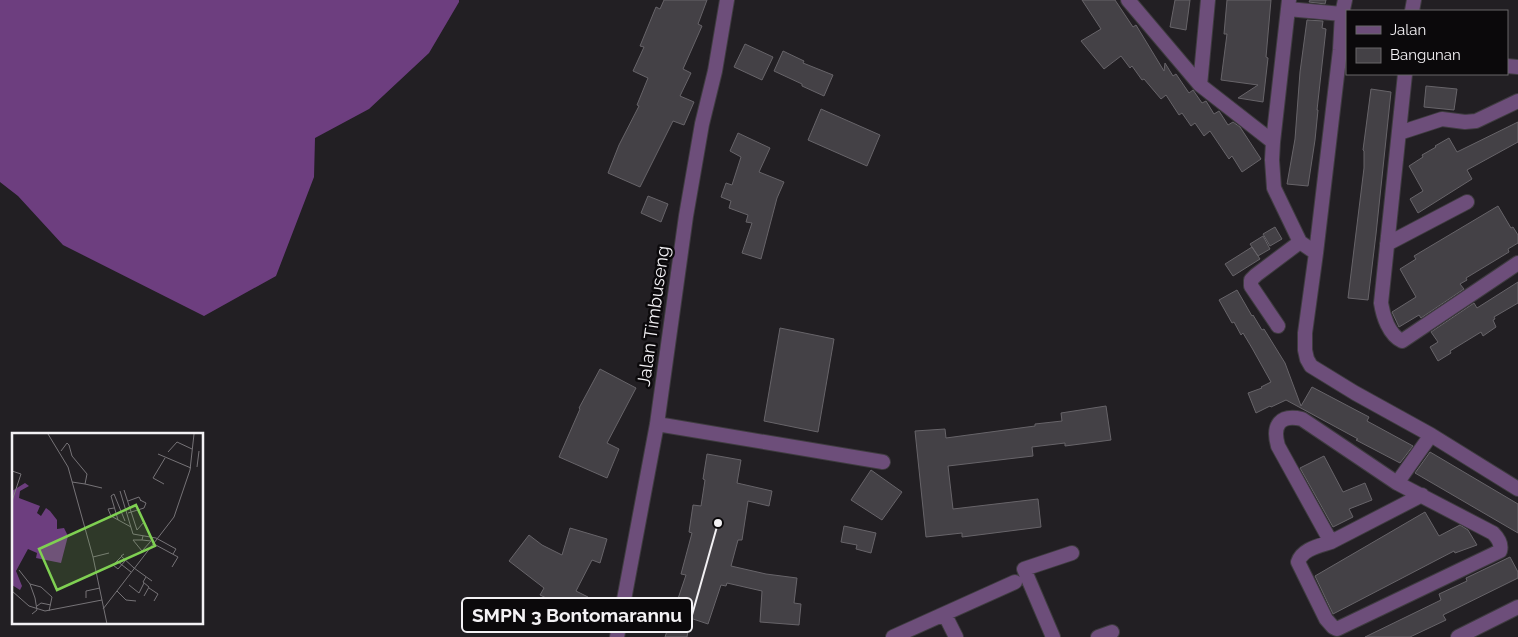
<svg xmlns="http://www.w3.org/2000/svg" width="1518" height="637" viewBox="0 0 1518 637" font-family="Raleway,sans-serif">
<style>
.forest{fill:#6d3e7f}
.building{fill:#444146;stroke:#676469}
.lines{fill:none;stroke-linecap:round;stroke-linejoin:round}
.minor-casing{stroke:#3f3c40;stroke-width:16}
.minor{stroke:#6d4e7a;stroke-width:14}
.labels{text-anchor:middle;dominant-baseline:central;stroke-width:5;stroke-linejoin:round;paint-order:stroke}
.street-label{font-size:18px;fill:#f3f1f4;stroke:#0b090b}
.inset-road{fill:none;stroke:#767377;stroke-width:1}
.view{fill:#7fd052;fill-opacity:0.15;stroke:#7fd052;stroke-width:2.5}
.inset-edge{fill:none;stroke:#f3f1f4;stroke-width:2.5}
.leader{fill:none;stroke:#f3f1f4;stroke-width:2}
.callout-dot{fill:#f3f1f4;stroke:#0b090b;stroke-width:2}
.callout{fill:#0b090b;stroke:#f3f1f4;stroke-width:2}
.callout-label{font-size:19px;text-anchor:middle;font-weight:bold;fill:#f3f1f4}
</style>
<rect width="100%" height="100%" fill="#221f23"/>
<path class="forest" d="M0,0H459V2L429,53L369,109L315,138L314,177L276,276L204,316L63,245L18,196L0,182Z"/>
<path class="building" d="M664,0H707L698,24L702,26L683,69L691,73L680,96L694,102L684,125L673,121L640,187L608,173L619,145L639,106L637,105L648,78L633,71L644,47L640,46L656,7L660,9Z
M1082,0H1115L1133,27L1136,25L1164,71L1165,63L1173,76L1176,74L1189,93L1193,90L1202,103L1206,101L1214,114L1219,111L1228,125L1233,122L1240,127L1261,159L1242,172L1232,156L1229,159L1210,131L1204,136L1195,123L1191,126L1182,113L1179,115L1166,95L1161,99L1144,79L1142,80L1132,66L1130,68L1121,56L1104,69L1081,41L1101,29Z
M1175,0H1190L1186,30L1170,27Z
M1227,0H1271L1266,57L1268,58L1263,102L1238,98L1258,85L1221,80L1227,34H1224Z
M1310,0H1326L1325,4L1309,2Z
M1307,20L1323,21L1322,28L1326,29L1317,110H1318L1315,140L1308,186L1287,184L1295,139L1300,72Z
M745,44L773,57L762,80L734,67Z
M783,51L804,61L803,63L833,75L824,96L802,86V84L774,71Z
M1426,86L1457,89L1454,110L1424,107Z
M1371,89L1391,92L1376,234L1368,300L1348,298L1364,168V151L1363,150Z
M821,109L880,135L867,166L808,140Z
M1518,122V142L1467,170L1472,179L1418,213L1410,199L1423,191L1409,166L1423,157L1422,155L1436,147L1435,146L1449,138L1457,152Z
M738,133L770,148L759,172L784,182L777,198L761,259L742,253L752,223L746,222L748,215L729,208L731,201L721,197L726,183L732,185L741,157L730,151Z
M648,196L668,204L661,222L641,213Z
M1498,206L1511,228L1513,227L1518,235V243L1508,249L1509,252L1466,278L1467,280L1460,284L1464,289L1421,318L1419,315L1399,327L1392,312L1416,297L1400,269L1416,259L1414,256Z
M1275,227L1282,239L1270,246L1263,234Z
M1263,236L1270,249L1258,256L1250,244Z
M1252,247L1260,259L1233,276L1225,264Z
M1518,282V303L1494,317L1495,319L1493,320L1496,327L1483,336L1481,332L1450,351L1451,353L1438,361L1430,347L1438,342L1431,332L1474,303L1477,308Z
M1237,290L1252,316L1253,315L1262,330L1264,329L1285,363L1301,406L1312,387L1369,417L1367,421L1413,446L1400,463L1356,440L1358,439L1286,400L1271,407L1270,406L1256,413L1248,393L1262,388L1261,387L1271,382L1252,348L1243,333L1241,335L1234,322L1232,323L1219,300Z
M780,328L834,339L818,432L764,421Z
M600,369L636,388L607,443L619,449L607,478L559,457L580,409L579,408Z
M1106,406L1111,440L1065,446V443L1032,447L1033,456L948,466L953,509L1038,499L1041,527L962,537V533L926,537L915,431L945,429L946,438L1035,426V424L1062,421L1061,413Z
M1430,452L1518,504V533L1415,473Z
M707,454L741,460L737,483L772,491L769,506L748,501L742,540H738L731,566L766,574L797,578L794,603L801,604L799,625L760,622L762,591L727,583L726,586L721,585L708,624L690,618L687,637H665L686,575L681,574L692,533L689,532L693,505L701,506L705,480L703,479Z
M1324,456L1343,492L1365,483L1372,500L1349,509L1353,517L1333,527L1300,468Z
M871,470L902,492L882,520L851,500Z
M1425,512L1439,536L1460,525L1468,530L1477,545L1455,553L1454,551L1333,614L1315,576Z
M844,526L876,533L871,553L856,549L857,545L841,542Z
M570,528L607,539L600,563L592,560L576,591L588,597L580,614L540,595L544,588L509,561L529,535L542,545L562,555Z
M1510,557L1518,572V578L1443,615L1446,620L1410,637H1365L1441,600L1439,594L1467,581L1466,578Z"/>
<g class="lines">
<defs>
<path id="minor" d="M1128,0L1200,85L1273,142L1272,160L1274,188L1300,242L1316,253
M1345,0L1342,14L1340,50L1316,253L1305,333V350L1307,359L1311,366L1355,393L1431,435L1518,489
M1288,9L1342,14
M1412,11L1414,0
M1507,66L1518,67
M1405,74L1381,303C1383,316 1389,335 1402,341L1405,339L1518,263
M1200,85L1208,0
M1399,133L1442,119L1465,122L1476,121L1518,101
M1273,142L1289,0
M1387,244L1467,202
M1278,326L1251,286V280L1256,275L1300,242
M657,424L883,462
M1397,483L1302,419C1280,414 1272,425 1278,446L1331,542C1319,546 1302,549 1298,562L1326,619L1333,627L1337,629L1500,551C1502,544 1498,538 1493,533L1397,483L1431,435
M1331,542L1422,495
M945,615L956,637
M617,637L657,424L686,216L702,124L715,71L727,0
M893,637L1015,582
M1053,637L1024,569L1072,553
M1098,637L1112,632
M1458,637L1518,607"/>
</defs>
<use href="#minor" class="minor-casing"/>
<use href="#minor" class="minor"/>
</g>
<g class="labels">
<g class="street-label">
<text transform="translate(653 316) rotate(-82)">Jalan Timbuseng</text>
</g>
</g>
<g transform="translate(12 433)">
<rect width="191" height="191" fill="#221f23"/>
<path d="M13,50L17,53L8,58L7,65L28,73L25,80L29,83L34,75L38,78L45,87V96L52,95L56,103L49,130L24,125L25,120L16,116L4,138L10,153L8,157L0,152V58Z" fill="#6d3e7f"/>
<path class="inset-road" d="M36,1L56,34L81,124L95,191M49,18L55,10L57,12L60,23L75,41L73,51L60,49M156,19L165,9L180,16M146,21L179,35M185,34L187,18M0,38L9,41L0,68M73,51L90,55M152,51L141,45L153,25M112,57L125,97L132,89M108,58L121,101L144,105L164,116L161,121M116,68L127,64L129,68M102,75L96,76L99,83L119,94M116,80L132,75L134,70L128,67M106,87L99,63L102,61L113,88M130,107H121L130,118L139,108L130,107L131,103M142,111L166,124L160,134M112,121L109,123L122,135M81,124L97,120M109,124L101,132L106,136L113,128M105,128L119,139M122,135L140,148M7,137L18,151L23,165L25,177L20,181M18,151L29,154L40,164L37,178M117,152L127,160L132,150M137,155L146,161L142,168M0,158L17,173L33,178L90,167M105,158L114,167L124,168M132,163L137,154L131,149L134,144M74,165V158L88,155M25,173L29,170L39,172M91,176L162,84L178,37L182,1"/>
<path class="view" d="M124,72L143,113L45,157L27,116Z"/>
<rect width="191" height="191" class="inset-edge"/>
</g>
<path class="leader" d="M718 523L692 615"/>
<circle class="callout-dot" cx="718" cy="523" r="5"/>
<rect class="callout" x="462" y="598" width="230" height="34" rx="5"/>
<g class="callout-label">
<text x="577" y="622">SMPN 3 Bontomarannu</text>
</g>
<rect x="1346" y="10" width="162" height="65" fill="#0b090b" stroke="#686668"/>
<rect x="1356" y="26" width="25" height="8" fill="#6d4e7a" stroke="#686668"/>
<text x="1390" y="35" font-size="15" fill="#f3f1f4">Jalan</text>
<rect x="1356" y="48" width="25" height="15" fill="#444146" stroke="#686668"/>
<text x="1390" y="60" font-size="15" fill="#f3f1f4">Bangunan</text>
</svg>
